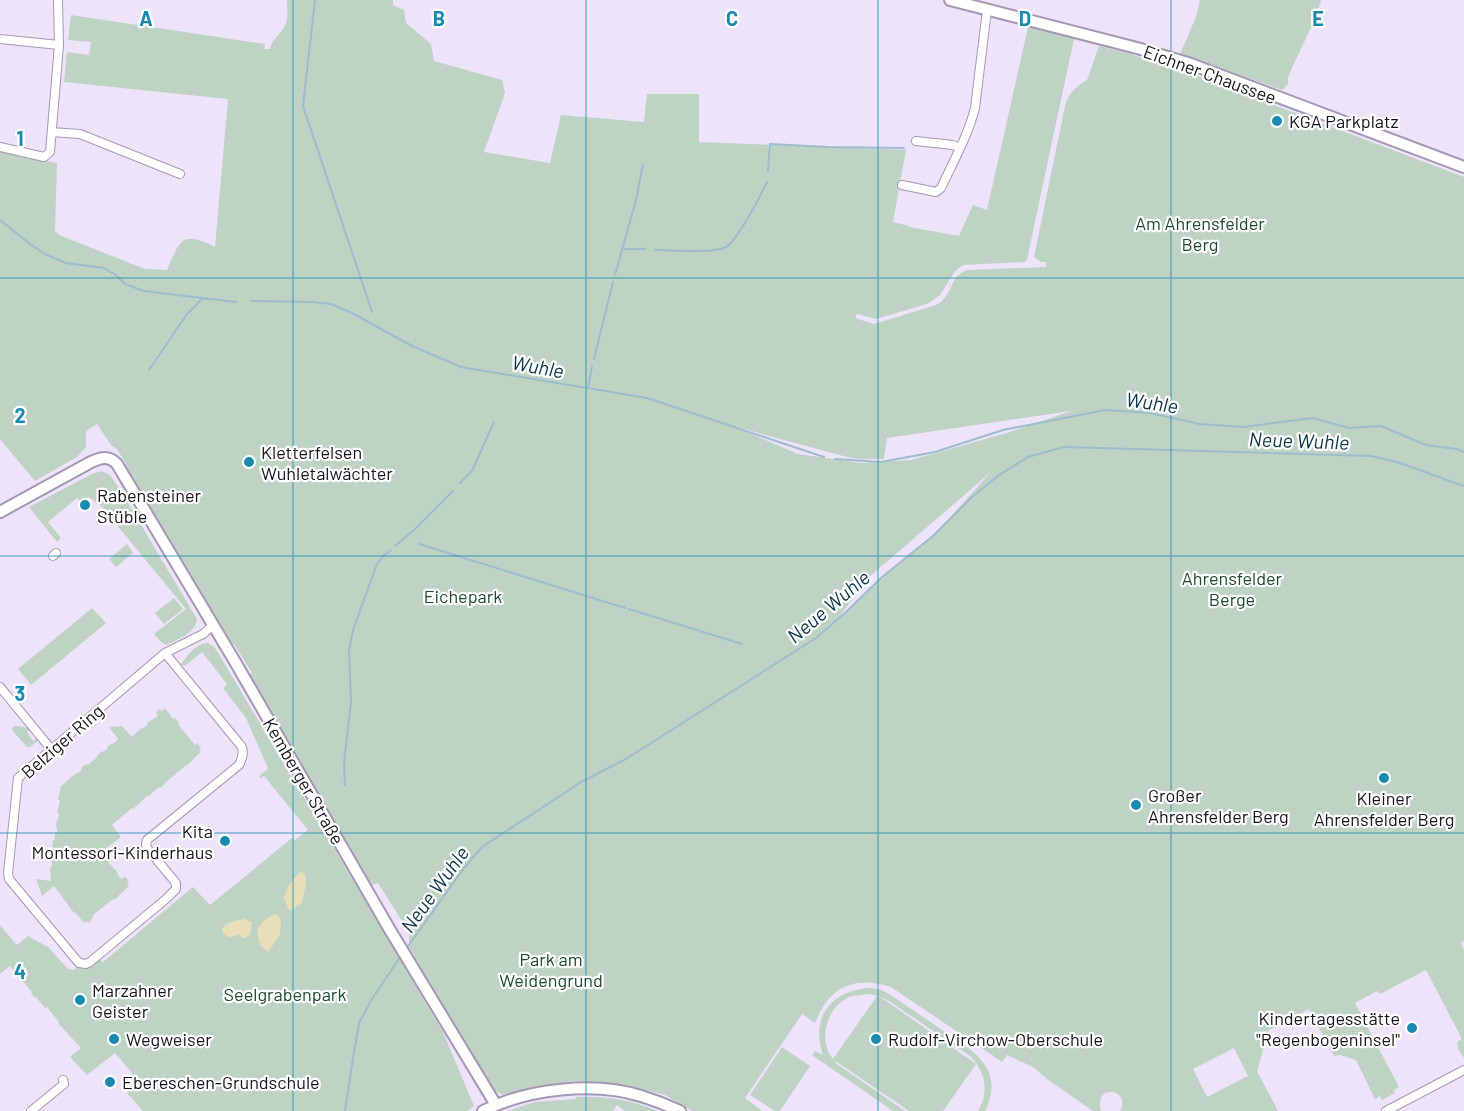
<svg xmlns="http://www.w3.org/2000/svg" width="1464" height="1111" viewBox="0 0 1464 1111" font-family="Barlow,sans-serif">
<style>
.green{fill:#bfd3c4;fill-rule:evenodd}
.sand{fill:#e8dfba}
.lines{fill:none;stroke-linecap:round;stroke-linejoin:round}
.stream{stroke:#9ebccd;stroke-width:2}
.minor-casing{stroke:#a598b4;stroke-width:10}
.secondary-casing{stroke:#a598b4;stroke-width:14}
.minor{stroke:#fff;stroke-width:8}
.secondary{stroke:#fff;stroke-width:10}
.grid{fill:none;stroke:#198aaf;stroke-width:1.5;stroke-opacity:0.55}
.poi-dot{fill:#198aaf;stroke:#fff;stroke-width:2}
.labels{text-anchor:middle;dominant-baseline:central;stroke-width:4.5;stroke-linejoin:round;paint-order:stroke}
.street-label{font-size:18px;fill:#17121d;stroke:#fff}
.poi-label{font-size:18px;fill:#17121d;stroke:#fff;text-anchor:start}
.park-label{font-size:18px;fill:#1c4a2e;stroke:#fff}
.water-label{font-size:20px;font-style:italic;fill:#0c3649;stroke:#fff}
.grid-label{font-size:20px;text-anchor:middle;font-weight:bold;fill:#198aaf;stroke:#fff;stroke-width:4.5;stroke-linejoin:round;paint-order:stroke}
</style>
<rect width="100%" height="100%" fill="#ede3fb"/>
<path class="green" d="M287,0H393V5L404,10L406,23L431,44L434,61L502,80L505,93L484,152L550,163L561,115L644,122L647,94H699V142L906,150L893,222L909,226V227L959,236L973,205L987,210L1028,27L1074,39L1027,259L1025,262L963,265L955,271L940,295L927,304L876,319L857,314L855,318L874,324L936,305C954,296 948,277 967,270L1046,267V262H1041L1034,257L1065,106C1069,93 1075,87 1087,80L1099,46L1132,54L1133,55L1187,72L1464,177V941L1461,943L1464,950V1057H1463L1458,1048L1457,1042L1462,1039L1426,970L1380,994L1377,991L1355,1003L1399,1087L1394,1090L1395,1093L1382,1100L1380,1096L1375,1099L1356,1060L1340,1055L1334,1056L1309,1009L1269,1030L1257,1071L1278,1111H1120C1132,1089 1093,1082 1101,1111H1093L1047,1079L1033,1067L1007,1055L1002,1062L891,987C854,975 829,987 815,1023L802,1014L745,1098L762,1111H692L665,1095L626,1085L574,1081L537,1087L503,1095L492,1089L409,947V932L378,883L372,885L248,675L252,673L234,644L231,646L131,478L126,464L117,449L111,445L97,424L86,431V447L77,457L35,481L0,439V152L57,163L55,231L59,235L145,269L167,270C180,240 182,230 215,247L228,99L64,82L67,52L89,55L91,42L68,40L71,15L265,44L264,49H270C272,39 281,34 285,25C289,17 287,8 287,0ZM1071,411L1010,432L911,460L861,463L798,454L733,426L847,457L859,459H884L887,438ZM991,472L933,536L882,577L846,612L839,617L868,578ZM1234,1048L1248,1076L1207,1097L1193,1069Z
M1200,0H1321L1317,14L1288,77V84L1282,90L1180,54L1196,17Z
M102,471L110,475L121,491L197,619C195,634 178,639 166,645L160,641L154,634L186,609L101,506L89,497L82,502L77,498L48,522L61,538L57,542L29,507L92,474Z
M127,544L133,553L116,567L109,559Z
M174,598L183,609L164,624L155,613Z
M92,608L106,623L31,685L18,669Z
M208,643L214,647L217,651L443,1032L474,1106L467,1111H143L127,1093L131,1089L124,1080L132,1073L115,1053L87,1075L70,1057L81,1048L58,1023L59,1022L47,1007L45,1008L36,997L35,998L31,993L32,992L10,966L0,974V925L17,945L28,936L48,947L68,969L74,970L77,967L86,968L99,959L103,962L193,887L210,905L292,838L295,840L308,830L264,776L261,778L259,776L267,770L268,768L246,718L223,688L227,684L202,652L186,665L180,666C187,656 195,644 208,643Z
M165,708L173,719L175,718L179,723L178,724L195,745L197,743L201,748L199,750L201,752L186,766H185L165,783V784L160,788L159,787L149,796L148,795L133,809L132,808L112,825L121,837L100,853L118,873L117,874L121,879L125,877L129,881L127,883L129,886L114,900L113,899L92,916L93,918L88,923L87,921L84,923L75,912L74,913L54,886L42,896L36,879L51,881L50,867H52V853H53L54,847H52L53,840H55V833H57V827L56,826L57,820L58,819L59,813H57L60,800H58L61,786L71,778V777L82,770L81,768L86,764L88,765L97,757V756L102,751L103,752L108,748L107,747L112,743L113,744L118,739L109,727L122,726L132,737L141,728L142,729L147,725V723L158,716L156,713L160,709L162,711Z
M16,726L29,728L30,729L27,732L33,741L37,738L39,740L30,747H27L12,730L13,727Z
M870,988L879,989L891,995C908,1007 925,1018 942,1030C972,1050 1006,1068 985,1111H978C990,1092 985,1071 970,1056L889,1001L879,996L976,1064L943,1111H909L834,1060L837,1064L905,1111H893L812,1055L815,1051L823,1055C810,1018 831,990 870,988ZM869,994L877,996L833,1059C817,1040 827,1007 849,997C856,995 862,995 869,994Z
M782,1047L810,1066L780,1111H775L750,1095Z
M576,1097C605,1096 631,1100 658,1111H625L617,1105L613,1111H507L535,1102L576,1099Z"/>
<path class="sand" d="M301,872L305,874L306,883L302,903L290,911L284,899C287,887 291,880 301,872Z
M276,914L281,919L280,935L268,952L260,945L257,930C262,922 267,917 276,914Z
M244,919L252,922L250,934L245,938H242L239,934C231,938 227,939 222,931C224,921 236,921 244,919Z"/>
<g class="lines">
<path class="stream" d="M315,0L303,106L372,312
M768,171L770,144L828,147L904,148
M0,220L30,244L45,254L66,263L104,268L116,275L125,284L144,291L236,302
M622,248C630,251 637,248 645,249
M655,250C672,250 713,254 726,247C737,241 761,195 767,182
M615,275L636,200L643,164
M252,301L313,302L331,304L352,313L412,346L461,367L647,398L824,457
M594,359L613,282
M149,370L187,314L203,298
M588,388L592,367
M835,459L881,462L935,452L1003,430L1105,410L1150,413L1200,424L1244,427L1313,418L1349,428L1381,426L1426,445L1457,449L1464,452
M460,483L472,471L494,422
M419,544L625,608
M395,546L415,529L453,491
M629,609L742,644
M345,785L344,763L351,701L349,651L353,630L377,564L384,555L391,550
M406,949L464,868L482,847L581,782L626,759L816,638L846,612L882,577L933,536L972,497L999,475L1028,457L1064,447L1371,456L1397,462L1464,486
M345,1111L354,1052L359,1023L372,999L401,956"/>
<defs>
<path id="minor" d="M0,39L59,45
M52,132L80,134L180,174
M916,141L953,145L960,148
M0,147L44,157L50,152L59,45L58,0
M902,185L936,192L941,188C953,162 968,136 975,108L987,10
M53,556L56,553
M165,653L242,747C244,754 242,759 239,765L147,840L146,844L147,848L176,883V889L166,899L90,962L86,964L79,963L9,879L8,873L18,778L165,653L203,634L212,626
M0,687L51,749
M31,1111L64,1084L63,1080
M1386,1111L1464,1070"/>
<path id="secondary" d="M950,0L1137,48L1188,63L1464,167
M0,512L91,462C101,458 108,455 117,464L234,660L390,930L496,1105
M483,1111C527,1089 594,1081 641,1096C654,1100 667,1105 680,1111"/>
</defs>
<use href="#minor" class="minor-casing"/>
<use href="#secondary" class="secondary-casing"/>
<use href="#minor" class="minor"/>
<use href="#secondary" class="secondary"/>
</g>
<path class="grid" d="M293,0V1111M586,0V1111M878,0V1111M1171,0V1111M0,278H1464M0,556H1464M0,833H1464"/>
<g class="poi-dot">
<circle cx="1277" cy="121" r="6"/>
<circle cx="249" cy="462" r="6"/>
<circle cx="85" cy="505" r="6"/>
<circle cx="1384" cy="778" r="6"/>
<circle cx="1136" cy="805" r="6"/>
<circle cx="225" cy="841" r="6"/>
<circle cx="80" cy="1000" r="6"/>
<circle cx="1412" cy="1028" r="6"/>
<circle cx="114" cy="1039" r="6"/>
<circle cx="876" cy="1039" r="6"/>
<circle cx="110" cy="1082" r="6"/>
</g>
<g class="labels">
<g class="street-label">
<text transform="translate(1210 74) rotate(20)">Eichner Chaussee</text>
<text transform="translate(62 741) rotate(-41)">Belziger Ring</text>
<text transform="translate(304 781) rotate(60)">Kemberger Straße</text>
</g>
<g class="poi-label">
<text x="1289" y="121">KGA Parkplatz</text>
<text x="261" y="452">Kletterfelsen<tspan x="261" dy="21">Wuhletalwächter</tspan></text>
<text x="97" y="495">Rabensteiner<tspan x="97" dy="21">Stüble</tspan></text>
<text x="1148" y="795">Großer<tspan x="1148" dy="21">Ahrensfelder Berg</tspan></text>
<text x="1384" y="798" text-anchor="middle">Kleiner<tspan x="1384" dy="21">Ahrensfelder Berg</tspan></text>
<text x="213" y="831" text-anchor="end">Kita<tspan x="213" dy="21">Montessori-Kinderhaus</tspan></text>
<text x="92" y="990">Marzahner<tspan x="92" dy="21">Geister</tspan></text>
<text x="1400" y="1018" text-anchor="end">Kindertagesstätte<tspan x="1400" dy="21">"Regenbogeninsel"</tspan></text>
<text x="126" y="1039">Wegweiser</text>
<text x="888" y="1039">Rudolf-Virchow-Oberschule</text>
<text x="122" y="1082">Ebereschen-Grundschule</text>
</g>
<g class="park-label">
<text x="1200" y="223">Am Ahrensfelder<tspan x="1200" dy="21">Berg</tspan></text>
<text x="1232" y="578">Ahrensfelder<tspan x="1232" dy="21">Berge</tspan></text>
<text x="463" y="596">Eichepark</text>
<text x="551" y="959">Park am<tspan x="551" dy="21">Weidengrund</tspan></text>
<text x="285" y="994">Seelgrabenpark</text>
</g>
<g class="water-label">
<text transform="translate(538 366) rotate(10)">Wuhle</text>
<text transform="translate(1152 402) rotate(8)">Wuhle</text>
<text transform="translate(1299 440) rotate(2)">Neue Wuhle</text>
<text transform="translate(828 606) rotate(-40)">Neue Wuhle</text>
<text transform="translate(434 889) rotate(-54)">Neue Wuhle</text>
</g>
</g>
<g class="grid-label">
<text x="146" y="26">A</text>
<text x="439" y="26">B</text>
<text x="732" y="26">C</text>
<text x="1025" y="26">D</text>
<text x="1318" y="26">E</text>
<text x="20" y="146">1</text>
<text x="20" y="423">2</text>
<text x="20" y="701">3</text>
<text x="20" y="979">4</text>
</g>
</svg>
